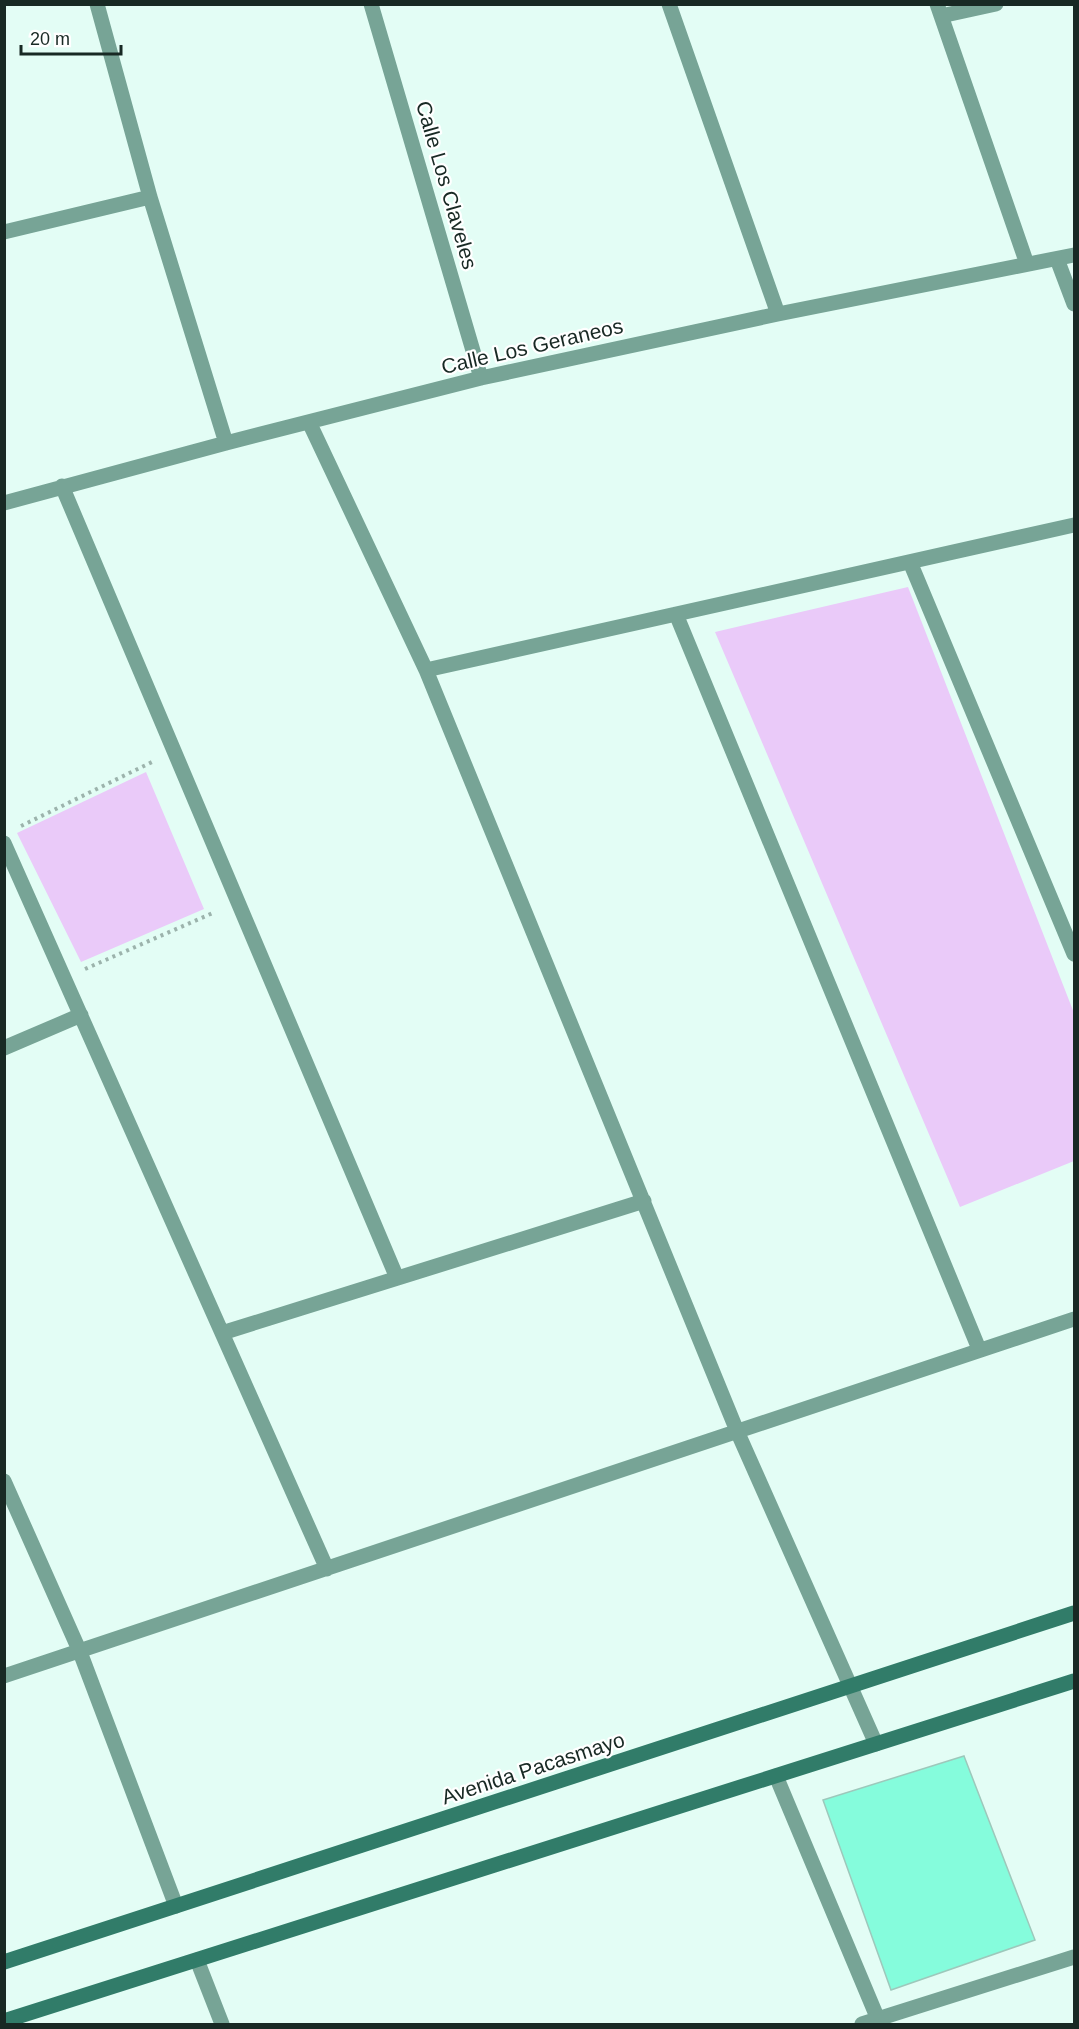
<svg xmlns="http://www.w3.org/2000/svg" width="1079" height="2029" viewBox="0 0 1079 2029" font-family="Arial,sans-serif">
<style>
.green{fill:#eacaf9}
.building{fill:#85fcdc;stroke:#9dc8bb;stroke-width:1.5}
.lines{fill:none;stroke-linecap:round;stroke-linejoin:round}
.path{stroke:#9cb3ac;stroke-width:4;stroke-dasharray:3 4.5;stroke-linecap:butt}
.minor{stroke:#77a496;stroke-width:15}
.secondary{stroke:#317c69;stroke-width:15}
.labels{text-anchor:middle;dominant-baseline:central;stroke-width:4.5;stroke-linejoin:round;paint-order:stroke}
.street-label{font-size:21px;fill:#182924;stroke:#fff}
</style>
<rect width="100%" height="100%" fill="#e3fdf5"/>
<path class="green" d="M908,587L1074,1013V1161L960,1207L715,632Z
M146,772L204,909L81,962L17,833Z"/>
<path class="building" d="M964,1756L1035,1940L891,1990L823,1800Z"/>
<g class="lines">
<path class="path" d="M21,826L152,762
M85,969L215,912"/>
<path class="minor" d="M97,4L150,197L226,443
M371,4L481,378
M669,4L778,314
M937,4L1027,264
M941,16L996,4
M4,232L150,197
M1057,259L1074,304
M309,422L426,670L737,1431L876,1744
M62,486L397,1278
M4,503L226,443L481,378L778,314L1074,255
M910,562L1074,954
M676,614L979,1349
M426,670L1074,525
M4,843L327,1569
M4,1048L81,1015
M222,1333L644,1201
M4,1481L80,1652L176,1906
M4,1676L1074,1319
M776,1776L880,2024
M197,1960L222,2024
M862,2024L1074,1957"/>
<path class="secondary" d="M4,1962L1074,1613
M4,2021L1074,1681"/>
</g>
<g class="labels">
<g class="street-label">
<text transform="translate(447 185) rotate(74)">Calle Los Claveles</text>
<text transform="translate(532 346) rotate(-13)">Calle Los Geraneos</text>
<text transform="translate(533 1768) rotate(-18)">Avenida Pacasmayo</text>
</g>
</g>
<rect width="1079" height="2029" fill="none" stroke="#182924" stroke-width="12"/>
<path d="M21 45v9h100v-9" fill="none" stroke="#182924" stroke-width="3"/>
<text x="30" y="45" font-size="18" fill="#182924" stroke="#ffffff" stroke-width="4.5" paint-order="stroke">20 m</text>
</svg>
